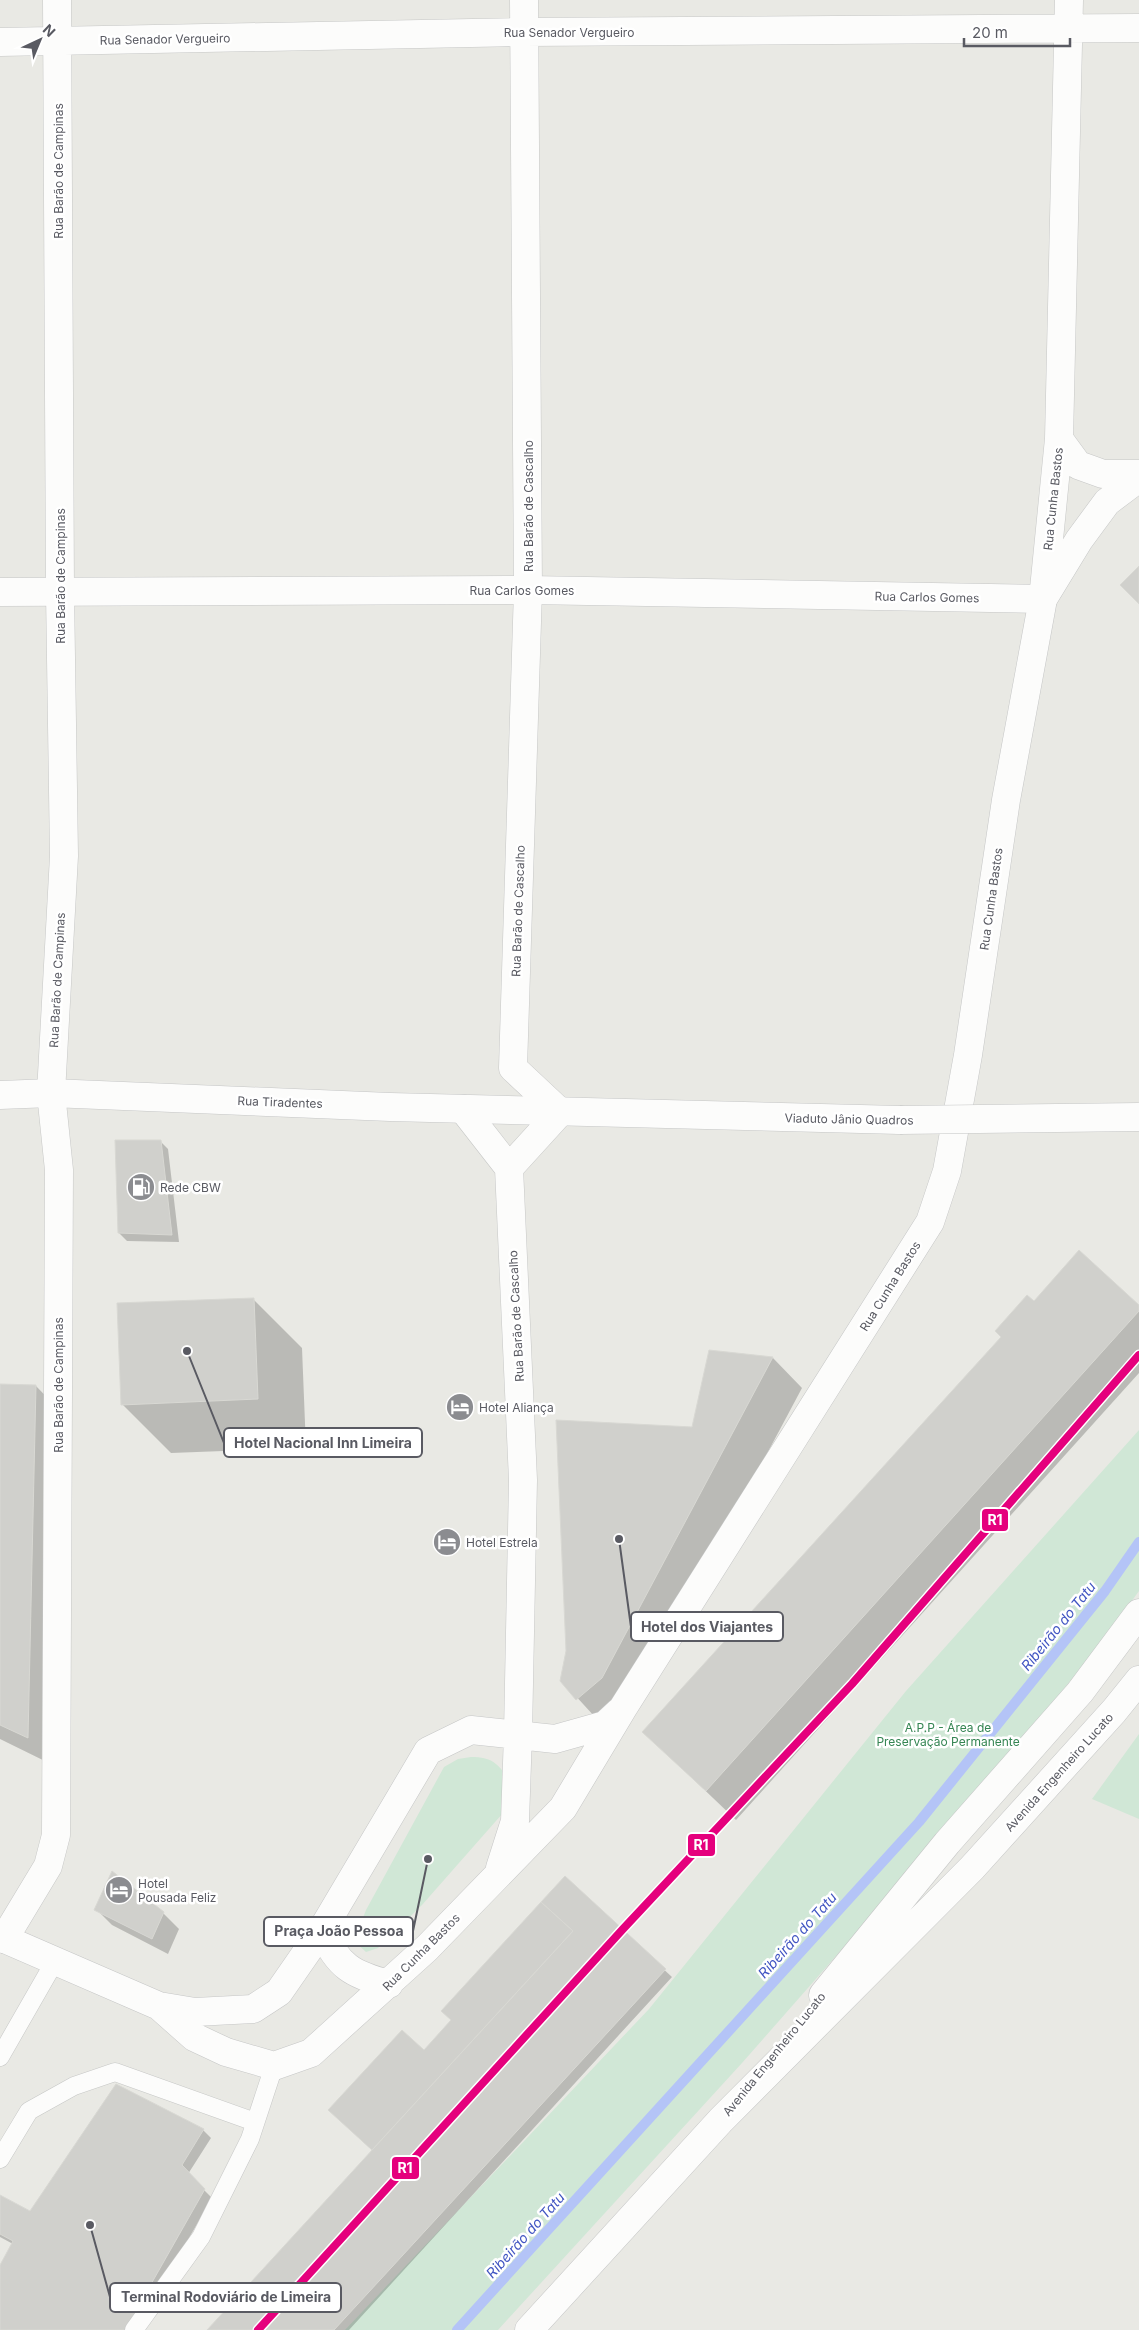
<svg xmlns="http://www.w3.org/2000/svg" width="1139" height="2330" viewBox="0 0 1139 2330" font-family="Inter,sans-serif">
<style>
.green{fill:#d0e7d6}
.shadow{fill:#0003;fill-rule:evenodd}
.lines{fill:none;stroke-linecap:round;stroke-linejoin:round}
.stream{stroke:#b4c4f7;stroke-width:10}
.building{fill:#d0d0cc;stroke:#d8d8d3}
.lane-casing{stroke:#c6c7c6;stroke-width:19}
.street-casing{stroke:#c6c7c6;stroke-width:29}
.secondary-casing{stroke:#c5c6c6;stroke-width:29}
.lane{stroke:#fcfcfb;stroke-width:18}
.street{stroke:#fcfcfb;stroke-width:28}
.secondary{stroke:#fcfcfb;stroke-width:28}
.secondary-bridge-casing{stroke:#c5c6c6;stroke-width:29;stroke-linecap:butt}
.secondary-bridge{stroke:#fcfcfb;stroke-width:28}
.rail-1-casing{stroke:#fff;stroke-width:11}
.rail-1{stroke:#e5007d;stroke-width:8}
.labels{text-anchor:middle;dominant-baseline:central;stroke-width:5;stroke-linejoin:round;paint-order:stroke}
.street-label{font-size:12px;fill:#595a62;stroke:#fff}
.poi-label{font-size:12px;fill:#595a62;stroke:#fff;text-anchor:start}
.park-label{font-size:12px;fill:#358553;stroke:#fff}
.water-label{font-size:14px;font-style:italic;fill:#4155c2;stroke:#fff}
.leader{fill:none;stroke:#595a62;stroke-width:2}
.callout-dot{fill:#595a62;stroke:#fff;stroke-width:2}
.callout{fill:#fff;stroke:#595a62;stroke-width:2}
.callout-label{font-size:14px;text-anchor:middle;font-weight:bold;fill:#595a62}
.line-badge{stroke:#fff;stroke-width:2}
.badge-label{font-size:14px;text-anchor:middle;font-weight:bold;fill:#fff}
</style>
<rect width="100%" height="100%" fill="#e9e9e4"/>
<path class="green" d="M1139,1430V1591L1105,1638L1038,1721L887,1898L742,2063L498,2330H345L649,2009L906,1691Z
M1139,1734V1819L1092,1799Z
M471,1757C492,1757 497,1763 509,1779L503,1813L422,1905L378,1948L366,1952L354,1941L366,1910L444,1767L458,1759Z"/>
<path class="shadow" d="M160,1141L168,1149L179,1242L127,1241L119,1233Z
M253,1299L302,1348L306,1448L171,1453L122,1404Z
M1034,1302L1139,1307V1373L736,1820L644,1732Z
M710,1351L773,1358L802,1388L632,1707L606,1729L561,1680L693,1429Z
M0,1385L36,1386L65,1416L57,1767L0,1739Z
M565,1878L672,1977L349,2330H209L373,2151L330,2110L424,2051L452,2020ZM572,1930L574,1932L544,1965L542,1963Z
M96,1909L163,1913L179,1929L168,1954L112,1925Z
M203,2130L211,2138L188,2174L212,2198L136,2330H0V2268L13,2244L0,2237V2197L31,2213Z"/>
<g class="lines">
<path class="stream" d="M457,2330L919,1822L1105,1591L1139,1542"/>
</g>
<path class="building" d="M1139,566V604L1120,585Z
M115,1140H161L172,1235L118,1233Z
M1079,1250L1139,1305V1311L706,1791L642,1732L1001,1337L995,1331L1027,1295L1034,1301Z
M254,1298L258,1399L121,1405L117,1303Z
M709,1350L773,1357L602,1678L576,1700L560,1681L566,1651L556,1420L692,1427Z
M0,1384L36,1385L28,1738L0,1725Z
M112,1871L164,1912L152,1939L94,1910Z
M565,1876L666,1969L334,2330H207L573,1931L541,1902Z
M541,1902L573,1931L372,2150L328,2110L402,2030L424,2050L451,2020L441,2011Z
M116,2084L204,2129L182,2165L205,2189L125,2330H0V2265L13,2241L0,2234V2195L30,2211Z"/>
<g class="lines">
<defs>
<path id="lane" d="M0,2057L55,1961
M0,2159L29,2111L74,2086L115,2072L255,2122
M134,2330L201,2237L250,2139L274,2066"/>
<path id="street" d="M0,42L524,32L1139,28
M1059,439L1078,465L1103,474H1139
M1043,599L1059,439L1069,0
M463,1109L509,1168
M509,1168L560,1112L513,1068L528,590L524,0
M509,1168L523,1480L518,1734
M4,1939L48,1866L56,1835L59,1170L51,1093L64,856L60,592L57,0"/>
<path id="secondary" d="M0,592L528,590L1043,599
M0,1095L51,1093L390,1107L900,1120
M500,1868L515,1821L518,1734
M322,1930C337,1966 353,1975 389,1984
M0,1937L159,2006L195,2012L253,2009L279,1992L322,1930L428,1751L471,1730L555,1739L605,1725L619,1712
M823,1995L947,1843L1080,1692L1139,1613
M159,2006L194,2037L226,2052L274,2066L311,2053L427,1948L563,1808L623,1708L930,1222L947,1171L968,1055L1006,800L1043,599L1079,540L1107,502L1139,478
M529,2330L721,2120L972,1868L1114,1711L1139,1680"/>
</defs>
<use href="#lane" class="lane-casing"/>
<use href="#street" class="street-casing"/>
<use href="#secondary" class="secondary-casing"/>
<use href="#lane" class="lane"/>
<use href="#street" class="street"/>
<use href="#secondary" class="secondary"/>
<defs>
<path id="secondary-bridge" d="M900,1120L1139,1117"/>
</defs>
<use href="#secondary-bridge" class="secondary-bridge-casing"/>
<use href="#secondary-bridge" class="secondary-bridge"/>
<defs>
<path id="rail-1" d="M258,2330L623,1929L852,1684L1139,1355"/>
</defs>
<use href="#rail-1" class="rail-1-casing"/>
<use href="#rail-1" class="rail-1"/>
</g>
<defs>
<symbol id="fuel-disc" viewBox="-11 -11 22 22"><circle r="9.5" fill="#8b8c90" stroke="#fff"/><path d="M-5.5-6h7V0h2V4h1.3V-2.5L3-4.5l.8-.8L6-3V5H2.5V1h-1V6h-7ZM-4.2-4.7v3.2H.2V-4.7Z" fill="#fff"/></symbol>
<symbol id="hotel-disc" viewBox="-11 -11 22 22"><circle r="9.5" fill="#8b8c90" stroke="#fff"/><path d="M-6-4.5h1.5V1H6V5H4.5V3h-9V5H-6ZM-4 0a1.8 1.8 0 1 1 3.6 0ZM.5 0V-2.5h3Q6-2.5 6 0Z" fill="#fff"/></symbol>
</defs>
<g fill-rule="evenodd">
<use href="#fuel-disc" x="125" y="1171" width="32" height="32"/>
<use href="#hotel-disc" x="444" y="1391" width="32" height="32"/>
<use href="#hotel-disc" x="431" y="1526" width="32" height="32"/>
<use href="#hotel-disc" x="103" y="1874" width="32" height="32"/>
</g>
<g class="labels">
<g class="street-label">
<text x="569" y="32">Rua Senador Vergueiro</text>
<text transform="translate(165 39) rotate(-1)">Rua Senador Vergueiro</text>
<text transform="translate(58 171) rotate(-90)">Rua Barão de Campinas</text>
<text transform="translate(1053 499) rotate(-84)">Rua Cunha Bastos</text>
<text transform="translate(528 506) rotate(-90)">Rua Barão de Cascalho</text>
<text transform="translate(60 576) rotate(-90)">Rua Barão de Campinas</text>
<text x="522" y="590">Rua Carlos Gomes</text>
<text transform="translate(927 597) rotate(1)">Rua Carlos Gomes</text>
<text transform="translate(991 899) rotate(-82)">Rua Cunha Bastos</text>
<text transform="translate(518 911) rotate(-88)">Rua Barão de Cascalho</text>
<text transform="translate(57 980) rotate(-87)">Rua Barão de Campinas</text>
<text transform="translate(280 1102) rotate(2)">Rua Tiradentes</text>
<text transform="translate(849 1119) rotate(1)">Viaduto Jânio Quadros</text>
<text transform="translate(890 1286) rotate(-58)">Rua Cunha Bastos</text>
<text transform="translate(516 1316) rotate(-93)">Rua Barão de Cascalho</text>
<text transform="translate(58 1385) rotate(-90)">Rua Barão de Campinas</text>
<text transform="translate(1059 1772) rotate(-48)">Avenida Engenheiro Lucato</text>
<text transform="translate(421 1952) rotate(-45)">Rua Cunha Bastos</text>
<text transform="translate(774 2054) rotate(-51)">Avenida Engenheiro Lucato</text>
</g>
<g class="poi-label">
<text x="160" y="1187">Rede CBW</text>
<text x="479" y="1407">Hotel Aliança</text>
<text x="466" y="1542">Hotel Estrela</text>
<text x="138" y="1883">Hotel<tspan x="138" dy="14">Pousada Feliz</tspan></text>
</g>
<g class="park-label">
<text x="948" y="1727">A.P.P - Área de<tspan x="948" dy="14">Preservação Permanente</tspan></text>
</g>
<g class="water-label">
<text transform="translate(1058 1626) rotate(-51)">Ribeirão do Tatu</text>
<text transform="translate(797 1935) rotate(-48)">Ribeirão do Tatu</text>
<text transform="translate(525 2235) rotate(-48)">Ribeirão do Tatu</text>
</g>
</g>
<path class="leader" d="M187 1351L224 1443M619 1539L631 1627M428 1859L413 1931M90 2225L110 2297"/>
<g class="callout-dot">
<circle cx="187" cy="1351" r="5"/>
<circle cx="619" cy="1539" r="5"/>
<circle cx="428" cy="1859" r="5"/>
<circle cx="90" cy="2225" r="5"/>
</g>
<g class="callout">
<rect x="224" y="1428" width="198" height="29" rx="5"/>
<rect x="631" y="1612" width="152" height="29" rx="5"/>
<rect x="264" y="1917" width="149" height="29" rx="5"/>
<rect x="110" y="2283" width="231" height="29" rx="5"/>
</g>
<g class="callout-label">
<text x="323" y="1448">Hotel Nacional Inn Limeira</text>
<text x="707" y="1632">Hotel dos Viajantes</text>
<text x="339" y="1936">Praça João Pessoa</text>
<text x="226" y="2302">Terminal Rodoviário de Limeira</text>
</g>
<g class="line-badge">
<rect x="981" y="1508" width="28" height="24" rx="5" fill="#e5007d"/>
<rect x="687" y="1833" width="29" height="24" rx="5" fill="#e5007d"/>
<rect x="391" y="2156" width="29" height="24" rx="5" fill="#e5007d"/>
</g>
<g class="badge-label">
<text x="995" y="1525">R1</text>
<text x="701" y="1850">R1</text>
<text x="405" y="2173">R1</text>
</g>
<g transform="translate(40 40) rotate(44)" stroke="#ffffff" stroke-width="4" paint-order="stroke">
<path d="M0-4L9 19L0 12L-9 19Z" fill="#595a62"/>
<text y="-8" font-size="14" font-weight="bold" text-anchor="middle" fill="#595a62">N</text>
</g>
<path d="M964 38v8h106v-8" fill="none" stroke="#595a62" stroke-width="2.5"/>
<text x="972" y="38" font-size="15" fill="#595a62" stroke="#ffffff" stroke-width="4" paint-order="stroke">20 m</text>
</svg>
